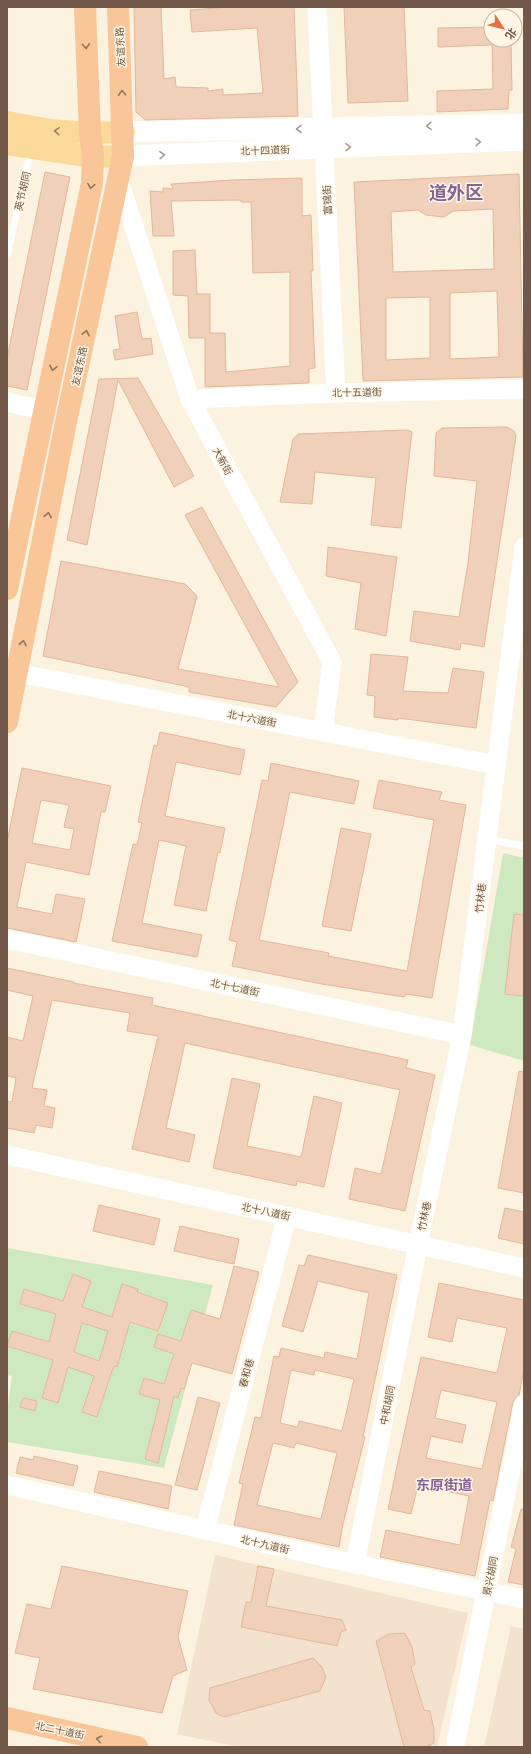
<svg xmlns="http://www.w3.org/2000/svg" width="531" height="1754" viewBox="0 0 531 1754" font-family="'Golos Text','Noto Sans SC',sans-serif">
<style>
.residential{fill:#f3e3ce}
.green{fill:#cee8bf}
.building{fill:#f0d0b8;stroke:#e3b799;fill-rule:evenodd}
.lines{fill:none;stroke-linecap:round;stroke-linejoin:round}
.service{stroke:#fff;stroke-width:7}
.tertiary{stroke:#fff;stroke-width:19}
.secondary{stroke:#fff;stroke-width:21}
.primary{stroke:#fad999;stroke-width:22}
.trunk{stroke:#f8c698;stroke-width:22}
.oneway{stroke:#93745c}
.oneway2{stroke:#aa9b91}
.oneway3{stroke:#9a7f60}
.labels{text-anchor:middle;dominant-baseline:central;stroke-width:3;stroke-linejoin:round;paint-order:stroke}
.street-label{font-size:10px;fill:#715848;stroke:#fff6e5}
.district-label{font-size:14px;font-weight:bold;fill:#866395;stroke:#fff6e5}
.town-label{font-size:18px;font-weight:bold;fill:#866395;stroke:#fff6e5}
</style>
<rect width="100%" height="100%" fill="#fcf2e0"/>
<path class="residential" d="M215,1555L468,1613L437,1747H239L177,1734Z
M511,1626L524,1629V1747H484Z"/>
<path class="green" d="M503,853L524,858V1061L470,1045Z
M7,1248L213,1285L164,1468L7,1442V1412L12,1376L7,1375Z"/>
<path class="building" d="M134,7H161L164,79L175,77L176,87L208,88V91L223,89V95L263,93L257,28L192,32L190,10L229,7H294L298,116L145,120L136,112Z
M344,7H404L408,101L348,103Z
M491,27V45L438,47V28Z
M492,40L511,42L512,90H509L508,109L437,112V91L493,89Z
M45,172L70,177L27,390L7,386V358Z
M519,174L523,377L363,381L354,182ZM493,209L494,269L393,272L391,212L418,210L426,215L444,217L453,211ZM497,291L499,357L450,359V293ZM430,297V358L386,360V298Z
M302,178V216L311,215L313,271H311L315,368L309,369V383L205,387V338H189L188,296L173,295V251L195,250L197,294H210V333H225L226,372L290,366V272L253,273L251,202H241V200L171,201L174,236H153L150,191L163,192V188L173,189L171,184L233,180Z
M137,312L142,339L151,338L153,354L115,360L113,350L120,349L115,316Z
M138,378L194,476L174,487L118,380L87,545L67,540L99,379Z
M507,427L514,431L516,436L484,647L461,643L460,650L410,641L414,611L459,617L468,563L477,481L434,476L436,433L442,428Z
M407,430L412,432L401,528L371,525L376,478L315,472L312,504L280,502L293,439L298,434Z
M202,507L298,682L276,707L189,692V687L43,656L61,561L185,584L197,596L178,669L279,687L185,515Z
M328,547L397,557L386,636L355,629L361,583L326,576Z
M371,654L408,657L403,691L448,693L453,668L484,672L476,728L398,718V720L374,717L375,696L367,695Z
M160,732L245,750L240,775L176,762L165,816L225,828L220,853L218,852L206,911L174,905L186,846L159,840L142,923L202,935L197,957L112,941L133,844L137,845L142,823L138,822L154,745L157,746Z
M271,763L359,781L354,804L290,792L259,940L329,953L328,956L407,971L434,820L373,808L379,780L442,792L439,800L466,805L432,998L406,994L404,997L322,984L232,966L237,942L229,940L262,780L268,781Z
M22,768L111,786L105,812H101L89,875L26,862L17,907L52,914L56,894L85,899L76,942L7,928V842ZM41,800L69,805L64,827L74,829L70,850L32,843Z
M341,828L371,834L351,931L322,926Z
M514,914L524,915V996L505,994Z
M7,968L74,982V983L153,998L152,1005L408,1060L406,1068L435,1075L405,1211L349,1199L355,1168L381,1174L400,1090L185,1043L166,1128L195,1135L189,1162L132,1149L158,1036L127,1031L130,1013L52,1000L32,1088L47,1090L44,1106L55,1108L52,1128L36,1125L34,1133L7,1128V1101L12,1102L16,1078L7,1076V1037L23,1041L33,996L7,990Z
M519,1071L524,1072V1193L498,1188Z
M232,1078L260,1084L247,1146L301,1157L314,1096L342,1103L324,1187L297,1181L296,1186L213,1168Z
M99,1205L160,1219L154,1245L93,1231Z
M505,1208L524,1212V1244L498,1238Z
M180,1226L239,1239L234,1264L174,1251Z
M308,1255L397,1275L363,1437H365L343,1524L339,1547L234,1525L243,1484L239,1483L255,1417L261,1418L274,1356L279,1357L281,1348L324,1358L325,1352L357,1359L369,1293L318,1281L303,1332L282,1326L299,1265L304,1266ZM291,1370L314,1375L315,1370L354,1379L342,1431L299,1421L298,1427L280,1423ZM273,1443L294,1448L296,1443L337,1453L321,1519L257,1505Z
M234,1266L259,1272L232,1374L192,1363L184,1389L181,1388L178,1398L174,1396L158,1463L145,1459L160,1400L139,1394L144,1378L164,1384L174,1354L154,1347L158,1334L181,1341L191,1310L220,1319Z
M73,1274L91,1281L82,1307L112,1317L122,1284L138,1289L137,1292L168,1303L158,1331L130,1322L117,1367L115,1366L112,1371L97,1417L82,1412L94,1376L68,1367L58,1403L42,1398L53,1360L7,1346L12,1331L49,1342L56,1314L20,1304L24,1289L63,1301ZM82,1323L108,1331L99,1361L74,1352Z
M439,1283L524,1300V1370L519,1395L513,1402L493,1501L490,1500L475,1576L380,1557L386,1530L460,1545L469,1496L418,1485L411,1514L388,1509L400,1452L421,1357L497,1373L507,1328L457,1318L452,1342L428,1337ZM441,1390L497,1402L482,1469L426,1458L431,1436L462,1443L466,1425L435,1418Z
M198,1397L220,1403L197,1490L175,1485Z
M23,1398L37,1401L35,1411L20,1407Z
M34,1456L78,1466L73,1486L16,1473L20,1457L33,1460Z
M99,1471L172,1486L168,1509L94,1492Z
M521,1509H524V1585L508,1582L516,1549L511,1547Z
M62,1566L188,1591L178,1637L187,1670L173,1676L162,1713L33,1689L40,1658L15,1653L27,1604L51,1609Z
M258,1566L274,1569L266,1606L342,1620L346,1630L341,1632L337,1646L241,1627L246,1602L251,1603Z
M405,1633L412,1647L415,1664L411,1667L424,1710L430,1711L434,1730V1743L426,1747H404L376,1641L389,1634Z
M313,1658L322,1667L326,1677L320,1691L224,1717L216,1713L209,1700L210,1688Z"/>
<g class="lines">
<path class="service" d="M7,256L31,149
M487,839L524,846"/>
<path class="tertiary" d="M317,7L336,393
M119,181L190,399L332,662L323,732
M190,399L336,393L524,389
M7,402L43,410
M7,671L496,765
M7,939L462,1035
M7,1155L524,1268
M7,1485L355,1564L524,1599
M205,1530L287,1216
M355,1564L418,1245L462,1035L524,547
M455,1747L524,1404"/>
<path class="secondary" d="M124,132L524,124
M123,156L524,140"/>
<path class="primary" d="M7,122L50,130L90,133L124,132
M7,144L93,157L123,156"/>
<path class="trunk" d="M7,589L92,183L93,157L90,133L85,7
M7,722L66,422L123,156L118,7
M7,1718L137,1747"/>
</g>
<defs><path id="oneway-chevron" d="M-2-3.5L2.5 0L-2 3.5" fill="none" stroke-width="1.6" stroke-linecap="round" stroke-linejoin="round"/></defs>
<g class="oneway">
<use href="#oneway-chevron" transform="translate(86 46) rotate(87)"/>
<use href="#oneway-chevron" transform="translate(122 93) rotate(-93)"/>
<use href="#oneway-chevron" transform="translate(91 186) rotate(99)"/>
<use href="#oneway-chevron" transform="translate(86 333) rotate(-78)"/>
<use href="#oneway-chevron" transform="translate(53 368) rotate(102)"/>
<use href="#oneway-chevron" transform="translate(48 515) rotate(-79)"/>
<use href="#oneway-chevron" transform="translate(23 643) rotate(-79)"/>
<use href="#oneway-chevron" transform="translate(99 1739) rotate(-168)"/>
</g>
<g class="oneway2">
<use href="#oneway-chevron" transform="translate(429 126) rotate(179)"/>
<use href="#oneway-chevron" transform="translate(299 129) rotate(179)"/>
<use href="#oneway-chevron" transform="translate(478 142) rotate(-2)"/>
<use href="#oneway-chevron" transform="translate(348 147) rotate(-2)"/>
<use href="#oneway-chevron" transform="translate(162 155) rotate(-2)"/>
</g>
<use class="oneway3" href="#oneway-chevron" transform="translate(57 131) rotate(-176)"/>
<g class="labels">
<g class="street-label">
<text transform="translate(120 47) rotate(-93)">友谊东路</text>
<text transform="translate(265 150) rotate(-2)">北十四道街</text>
<text transform="translate(22 191) rotate(-77)">英节胡同</text>
<text transform="translate(327 200) rotate(-93)">富锦街</text>
<text transform="translate(79 366) rotate(-78)">友谊东路</text>
<text transform="translate(357 392) rotate(-1)">北十五道街</text>
<text transform="translate(223 461) rotate(62)">大新街</text>
<text transform="translate(252 718) rotate(11)">北十六道街</text>
<text transform="translate(480 898) rotate(-83)">竹林巷</text>
<text transform="translate(235 987) rotate(12)">北十七道街</text>
<text transform="translate(266 1211) rotate(12)">北十八道街</text>
<text transform="translate(424 1216) rotate(-78)">竹林巷</text>
<text transform="translate(246 1373) rotate(-75)">春和巷</text>
<text transform="translate(387 1405) rotate(-79)">中和胡同</text>
<text transform="translate(265 1544) rotate(13)">北十九道街</text>
<text transform="translate(490 1576) rotate(-79)">景兴胡同</text>
<text transform="translate(60 1730) rotate(12)">北二十道街</text>
</g>
<g class="district-label">
<text x="444" y="1484">东原街道</text>
</g>
<g class="town-label">
<text x="456" y="192">道外区</text>
</g>
</g>
<rect width="531" height="1754" fill="none" stroke="#715848" stroke-width="16"/>
<g transform="translate(503 28) rotate(125)"><circle r="19" fill="#fff6e5" stroke="#c6b7a6"/>
<path d="M0-3L7 15L0 10L-7 15Z" fill="#e46e46"/>
<text y="-6" font-size="11" font-weight="bold" text-anchor="middle" fill="#715848">北</text>
</g>
</svg>
